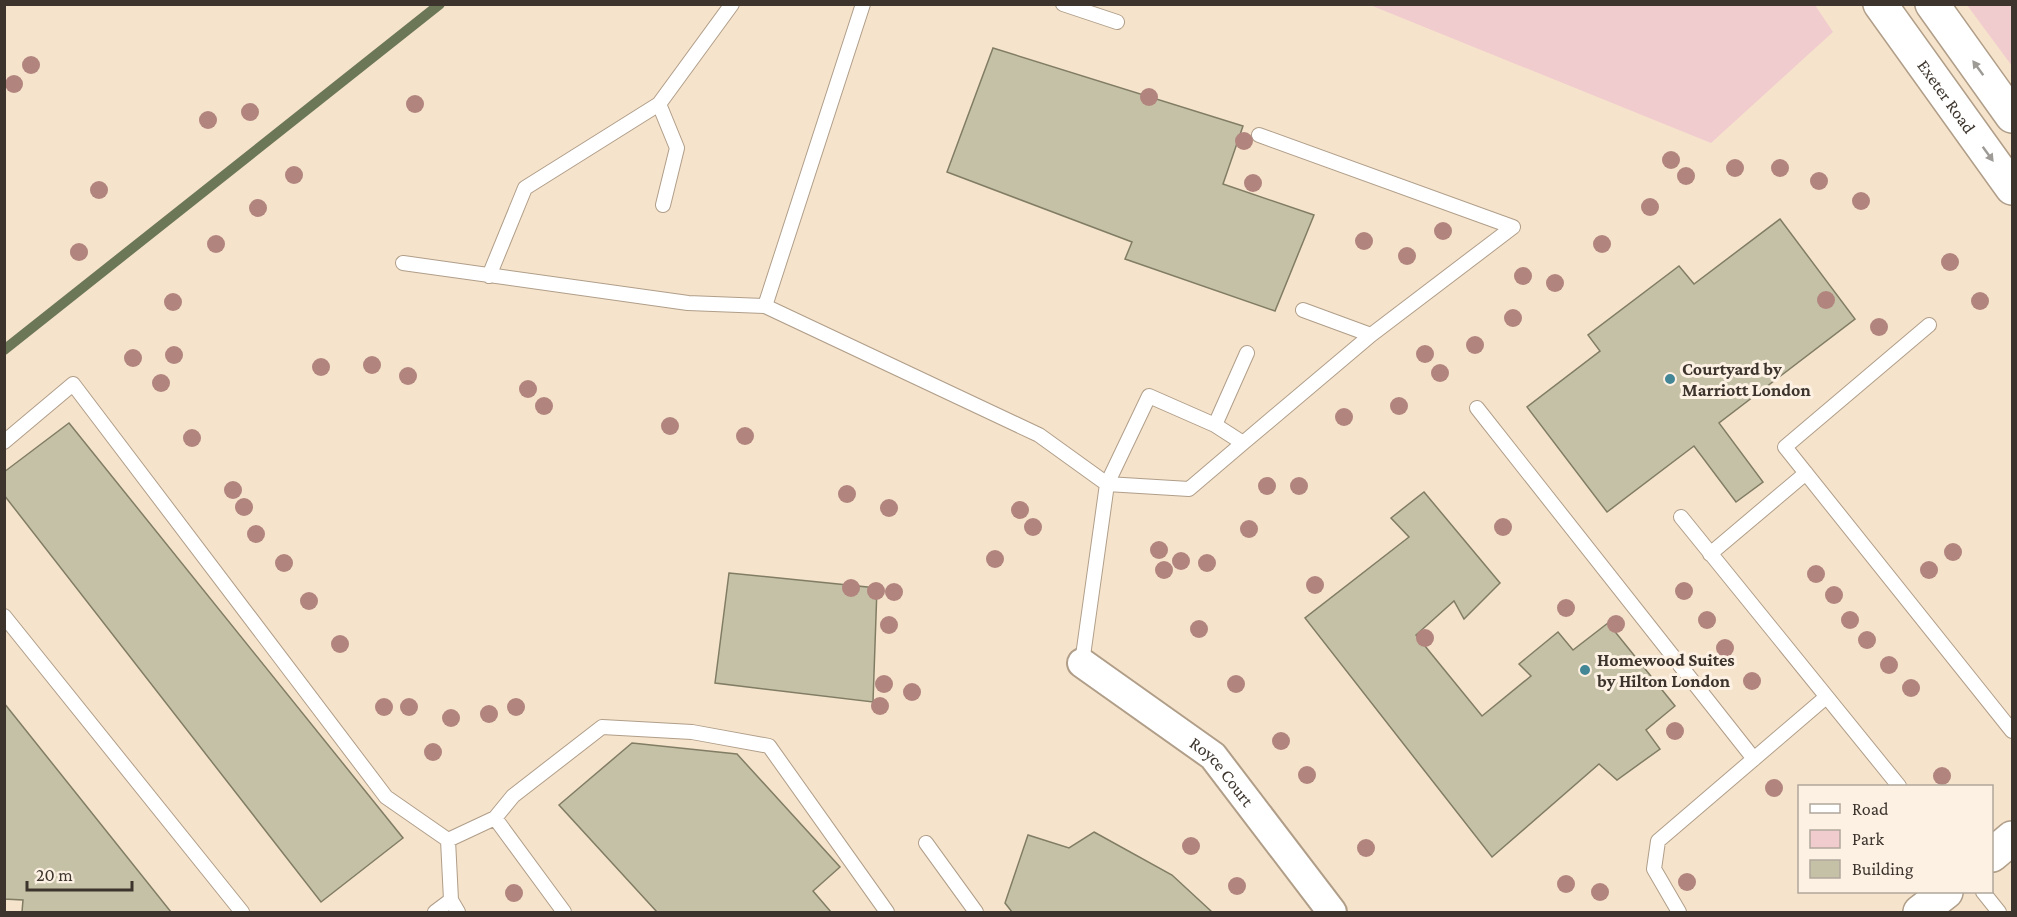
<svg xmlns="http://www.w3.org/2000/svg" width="2017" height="917" viewBox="0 0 2017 917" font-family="'Crimson Pro',serif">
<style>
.green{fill:#f1ccce}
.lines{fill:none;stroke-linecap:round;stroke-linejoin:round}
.stream{stroke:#6c7758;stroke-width:10}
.building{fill:#c5c1a6;stroke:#817d65;stroke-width:1.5}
.lane-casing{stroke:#b09e89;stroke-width:16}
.street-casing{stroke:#b09e89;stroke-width:32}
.secondary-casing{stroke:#b09e89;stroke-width:36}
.lane{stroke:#fff;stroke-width:14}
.street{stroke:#fff;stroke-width:28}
.secondary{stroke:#fff;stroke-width:33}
.tree{fill:#b1847e}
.oneway{fill:#9e9a96}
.poi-dot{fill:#438695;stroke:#fdf1e4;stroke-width:2}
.labels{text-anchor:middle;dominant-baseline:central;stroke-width:6;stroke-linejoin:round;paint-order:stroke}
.street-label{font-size:18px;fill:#3d352d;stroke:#fdf1e4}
.poi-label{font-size:18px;font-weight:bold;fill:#3d352d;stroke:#fdf1e4;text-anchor:start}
</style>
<rect width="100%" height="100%" fill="#f6e3cc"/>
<path class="green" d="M1370,5H1815L1833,32L1711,143Z
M1967,5H2012V66Z"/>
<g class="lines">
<path class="stream" d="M4,350L440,4"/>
</g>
<path class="building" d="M993,48L1243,126L1223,184L1314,215L1275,311L1125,259L1132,242L947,172Z
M1780,219L1855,319L1719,423L1763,482L1736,502L1694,446L1607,512L1527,407L1600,351L1588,335L1679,266L1694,284Z
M69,423L403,838L321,902L4,495V472Z
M1424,492L1500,583L1464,619L1454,601L1416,635L1482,716L1531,676L1519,664L1558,632L1573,650L1608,623L1675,706L1646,730L1660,749L1617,780L1599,764L1492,857L1305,618L1409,537L1391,518Z
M729,573L877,588L873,702L715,683Z
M4,703L171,912H22L23,900L4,899Z
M632,743L737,754L840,867L813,891L831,912H657L559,805Z
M1094,832L1172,875L1212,912H1012L1005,903L1028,835L1069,848Z"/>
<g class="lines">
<defs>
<path id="lane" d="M1063,4L1117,22
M659,104L677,148L663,205
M403,263L688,303L765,306L1039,435L1107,484L1189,489L1243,443L1215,425L1149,396L1107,484L1082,663
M489,276L525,188L659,104L732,4
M765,306L863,4
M1303,310L1371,335
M1929,325L1785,447L2012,731
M1477,408L1754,759
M1215,425L1247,353
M4,442L73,384L386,797L448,840
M1243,443L1371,335L1513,227L1259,135
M1681,517L1899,786
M1710,554L1806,473
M4,616L242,912
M926,843L976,912
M1983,892L1999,912
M435,912L451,900
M458,912L451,900L448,840L495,818
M564,912L495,818L513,796L602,727L692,732L769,746L887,912
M1679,912L1654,869L1658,841L1825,698"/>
<g id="street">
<path id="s1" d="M1082,663L1213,756L1332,912"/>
</g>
<g id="secondary">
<path id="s2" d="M1880,4L2012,188"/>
<path d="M1932,4L2012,116"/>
<path d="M1992,855L2012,838"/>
<path d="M1920,912L1946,892"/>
</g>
</defs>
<use href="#lane" class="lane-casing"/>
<use href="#street" class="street-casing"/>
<use href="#secondary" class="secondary-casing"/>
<use href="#lane" class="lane"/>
<use href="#street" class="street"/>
<use href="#secondary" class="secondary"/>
</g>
<g class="tree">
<circle cx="31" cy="65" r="9"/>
<circle cx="14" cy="84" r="9"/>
<circle cx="1149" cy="97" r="9"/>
<circle cx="415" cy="104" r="9"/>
<circle cx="250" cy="112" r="9"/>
<circle cx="208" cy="120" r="9"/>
<circle cx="1244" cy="141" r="9"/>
<circle cx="1671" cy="160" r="9"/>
<circle cx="1735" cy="168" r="9"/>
<circle cx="1780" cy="168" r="9"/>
<circle cx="294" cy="175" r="9"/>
<circle cx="1686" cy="176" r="9"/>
<circle cx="1819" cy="181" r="9"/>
<circle cx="1253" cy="183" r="9"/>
<circle cx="99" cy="190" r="9"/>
<circle cx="1861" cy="201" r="9"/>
<circle cx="1650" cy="207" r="9"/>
<circle cx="258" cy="208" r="9"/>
<circle cx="1443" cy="231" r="9"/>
<circle cx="1364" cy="241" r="9"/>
<circle cx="216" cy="244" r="9"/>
<circle cx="1602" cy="244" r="9"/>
<circle cx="79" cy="252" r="9"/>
<circle cx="1407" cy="256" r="9"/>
<circle cx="1950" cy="262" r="9"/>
<circle cx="1523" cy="276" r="9"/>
<circle cx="1555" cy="283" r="9"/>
<circle cx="1826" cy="300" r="9"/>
<circle cx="1980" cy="301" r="9"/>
<circle cx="173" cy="302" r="9"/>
<circle cx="1513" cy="318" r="9"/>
<circle cx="1879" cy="327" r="9"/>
<circle cx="1475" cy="345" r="9"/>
<circle cx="1425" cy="354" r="9"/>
<circle cx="174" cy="355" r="9"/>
<circle cx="133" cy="358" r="9"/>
<circle cx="372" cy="365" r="9"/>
<circle cx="321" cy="367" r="9"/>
<circle cx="1440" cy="373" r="9"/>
<circle cx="408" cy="376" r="9"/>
<circle cx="161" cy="383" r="9"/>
<circle cx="528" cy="389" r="9"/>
<circle cx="544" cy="406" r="9"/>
<circle cx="1399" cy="406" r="9"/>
<circle cx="1344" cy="417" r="9"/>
<circle cx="670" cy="426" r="9"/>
<circle cx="745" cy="436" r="9"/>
<circle cx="192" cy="438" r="9"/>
<circle cx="1267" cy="486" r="9"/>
<circle cx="1299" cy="486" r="9"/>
<circle cx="233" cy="490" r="9"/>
<circle cx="847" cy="494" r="9"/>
<circle cx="244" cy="507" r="9"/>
<circle cx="889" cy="508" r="9"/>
<circle cx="1020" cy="510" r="9"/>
<circle cx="1033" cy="527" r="9"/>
<circle cx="1503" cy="527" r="9"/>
<circle cx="1249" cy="529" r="9"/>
<circle cx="256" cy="534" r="9"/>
<circle cx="1159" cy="550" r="9"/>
<circle cx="1953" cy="552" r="9"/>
<circle cx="995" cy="559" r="9"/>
<circle cx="1181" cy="561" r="9"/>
<circle cx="284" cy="563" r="9"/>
<circle cx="1207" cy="563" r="9"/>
<circle cx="1164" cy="570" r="9"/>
<circle cx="1929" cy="570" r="9"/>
<circle cx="1816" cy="574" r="9"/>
<circle cx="1315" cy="585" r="9"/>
<circle cx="851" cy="588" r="9"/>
<circle cx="876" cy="591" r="9"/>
<circle cx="1684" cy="591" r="9"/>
<circle cx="894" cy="592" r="9"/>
<circle cx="1834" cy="595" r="9"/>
<circle cx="309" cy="601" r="9"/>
<circle cx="1566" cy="608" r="9"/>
<circle cx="1707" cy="620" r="9"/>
<circle cx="1850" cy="620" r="9"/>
<circle cx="1616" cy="624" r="9"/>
<circle cx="889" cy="625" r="9"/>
<circle cx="1199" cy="629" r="9"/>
<circle cx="1425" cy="638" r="9"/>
<circle cx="1867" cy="640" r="9"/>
<circle cx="340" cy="644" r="9"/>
<circle cx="1725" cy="648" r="9"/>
<circle cx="1889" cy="665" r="9"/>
<circle cx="1752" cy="681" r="9"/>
<circle cx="884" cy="684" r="9"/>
<circle cx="1236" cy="684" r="9"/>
<circle cx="1911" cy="688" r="9"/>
<circle cx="912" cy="692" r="9"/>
<circle cx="880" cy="706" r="9"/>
<circle cx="384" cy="707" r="9"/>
<circle cx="409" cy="707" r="9"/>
<circle cx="516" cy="707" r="9"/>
<circle cx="489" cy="714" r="9"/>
<circle cx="451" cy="718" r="9"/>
<circle cx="1675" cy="731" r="9"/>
<circle cx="1281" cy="741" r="9"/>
<circle cx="433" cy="752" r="9"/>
<circle cx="1307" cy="775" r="9"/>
<circle cx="1942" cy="776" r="9"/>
<circle cx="1774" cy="788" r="9"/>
<circle cx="1191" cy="846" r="9"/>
<circle cx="1366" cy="848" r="9"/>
<circle cx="1687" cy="882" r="9"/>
<circle cx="1566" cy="884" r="9"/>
<circle cx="1237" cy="886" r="9"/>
<circle cx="1600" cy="892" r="9"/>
<circle cx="514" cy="893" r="9"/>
</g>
<defs><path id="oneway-solid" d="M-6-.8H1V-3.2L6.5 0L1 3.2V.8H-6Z" transform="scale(1.5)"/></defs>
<g class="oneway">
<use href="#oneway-solid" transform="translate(1978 68) rotate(-126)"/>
<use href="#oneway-solid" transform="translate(1988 154) rotate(54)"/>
</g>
<g class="poi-dot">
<circle cx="1670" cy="379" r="6"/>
<circle cx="1585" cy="670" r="6"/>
</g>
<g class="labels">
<g class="street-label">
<text stroke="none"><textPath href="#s2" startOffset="114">Exeter Road</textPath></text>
<text stroke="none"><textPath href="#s1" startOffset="178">Royce Court</textPath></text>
</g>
<g class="poi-label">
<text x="1682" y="369">Courtyard by<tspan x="1682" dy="21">Marriott London</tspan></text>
<text x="1597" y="660">Homewood Suites<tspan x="1597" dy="21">by Hilton London</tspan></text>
</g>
</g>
<rect width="2017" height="917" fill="none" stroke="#3d352d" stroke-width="12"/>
<rect x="1798" y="785" width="195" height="108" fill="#fdf1e4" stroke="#b0a69b" stroke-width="1.5"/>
<rect x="1810" y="804" width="30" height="9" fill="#ffffff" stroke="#b0a69b" stroke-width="1.5"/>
<text x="1852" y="815" font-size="18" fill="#3d352d">Road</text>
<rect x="1810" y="830" width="30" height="18" fill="#f1ccce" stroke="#b0a69b" stroke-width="1.5"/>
<text x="1852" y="845" font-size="18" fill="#3d352d">Park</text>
<rect x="1810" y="860" width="30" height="18" fill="#c5c1a6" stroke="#b0a69b" stroke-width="1.5"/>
<text x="1852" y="875" font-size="18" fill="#3d352d">Building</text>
<path d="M27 881v9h105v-9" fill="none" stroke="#3d352d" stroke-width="3"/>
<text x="36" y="881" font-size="18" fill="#3d352d" stroke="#fdf1e4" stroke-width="4.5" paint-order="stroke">20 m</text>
</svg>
